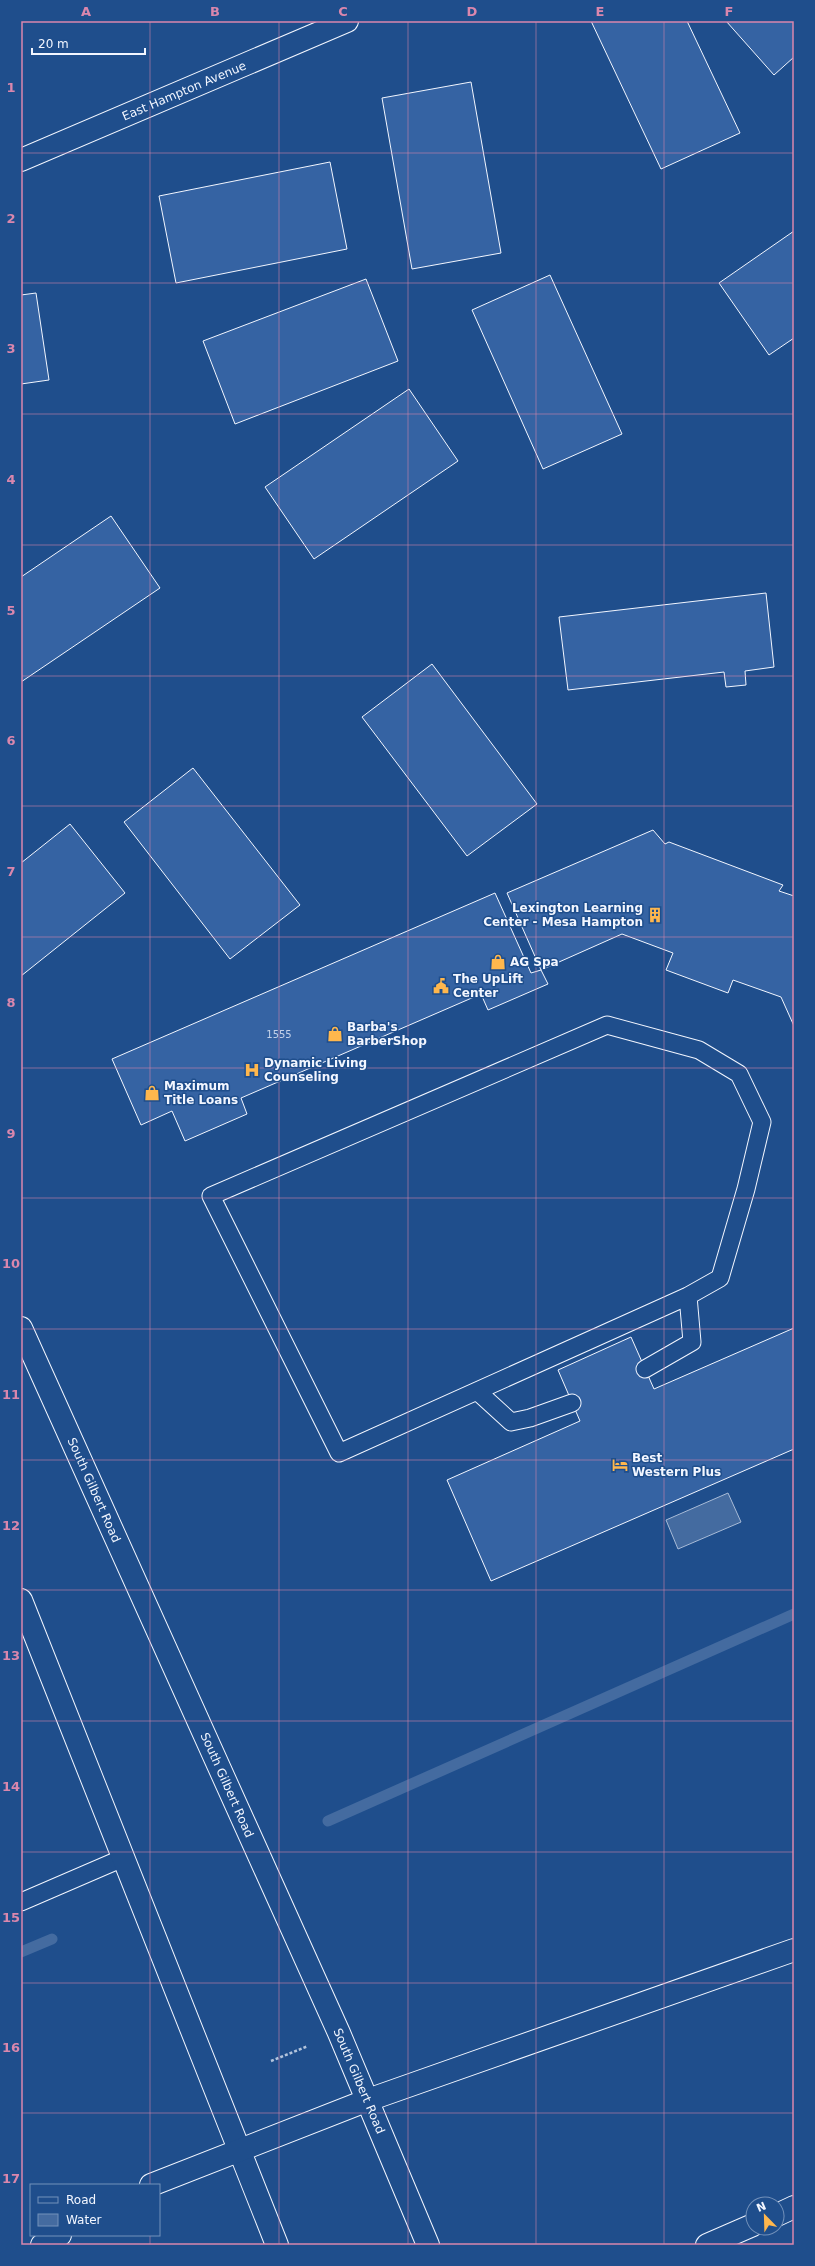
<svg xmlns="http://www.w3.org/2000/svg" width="815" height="2266" viewBox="0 0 815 2266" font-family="'DejaVu Sans',sans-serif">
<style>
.water{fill:#446ba0;stroke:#a8bbd7}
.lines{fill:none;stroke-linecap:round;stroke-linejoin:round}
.stream{stroke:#446ba0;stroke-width:11}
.building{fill:#3563a3;stroke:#f2f6ff}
.lane-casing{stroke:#f2f6ff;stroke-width:19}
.street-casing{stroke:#f2f6ff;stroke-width:24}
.primary-casing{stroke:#f2f6ff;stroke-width:24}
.highway-casing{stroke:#f2f6ff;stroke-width:24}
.path{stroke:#b3c4dc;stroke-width:2.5;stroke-dasharray:3 2;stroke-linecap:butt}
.lane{stroke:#1f4e8c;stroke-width:17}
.street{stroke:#1f4e8c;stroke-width:22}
.primary{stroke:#1f4e8c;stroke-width:22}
.highway{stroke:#1f4e8c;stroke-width:22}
.grid{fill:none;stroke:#da87ad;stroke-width:1;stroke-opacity:0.55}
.labels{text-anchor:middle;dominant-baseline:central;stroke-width:3;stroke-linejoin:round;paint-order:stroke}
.number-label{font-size:10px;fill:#c3d1e8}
.street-label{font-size:12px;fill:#f2f6ff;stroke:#1f4e8c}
.poi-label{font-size:12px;font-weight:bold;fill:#f2f6ff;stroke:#1f4e8c;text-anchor:start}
.neatline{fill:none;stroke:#da87ad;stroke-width:1.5}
.grid-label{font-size:13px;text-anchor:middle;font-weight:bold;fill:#da87ad}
</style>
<rect width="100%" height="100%" fill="#1f4e8c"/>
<path class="water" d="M728,1493L741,1522L678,1549L666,1520Z"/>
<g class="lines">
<path class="stream" d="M328,1821L794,1614
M21,1952L52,1939"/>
</g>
<path class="building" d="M591,21H687L740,133L661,169Z
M726,21H794V57L774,75Z
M471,82L501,253L412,269L382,98Z
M330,162L347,249L176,283L159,196Z
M794,231V338L769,355L719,283Z
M550,275L622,434L543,469L472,310Z
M366,279L398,361L235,424L203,341Z
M36,293L49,380L21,384V295Z
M409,389L458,461L314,559L265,487Z
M111,516L160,588L21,682V577Z
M766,593L774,667L745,671L746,685L726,687L724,672L568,690L559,617Z
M432,664L537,804L467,856L362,717Z
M193,768L300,905L230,959L124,822Z
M70,824L125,893L21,976V863Z
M653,830L665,844L669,842L783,885L779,891L794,896V1026L781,997L733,980L728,993L666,970L673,953L622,934L541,970L507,893Z
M495,893L531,973L541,970L548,984L488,1010L481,994L241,1098L247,1114L185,1141L172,1111L141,1125L112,1059Z
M794,1328V1449L491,1581L447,1480L580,1421L558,1370L631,1337L654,1389Z"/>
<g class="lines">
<defs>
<path id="lane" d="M607,1025L699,1050L739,1074L762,1122L746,1189L720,1278L688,1296L339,1453L211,1196Z
M645,1369L692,1342L688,1296
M477,1391L511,1422L530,1418L572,1403
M21,1902L123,1858"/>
<path id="street" d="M21,160L347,21"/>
<path id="primary" d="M21,1328L339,2033L428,2245
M21,1600L277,2245"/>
<path id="highway" d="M151,2185L368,2100L794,1950
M777,2215L794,2207
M42,2245L60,2235
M707,2245L753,2225"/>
</defs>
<use href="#lane" class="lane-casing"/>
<use href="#street" class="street-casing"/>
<use href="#primary" class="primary-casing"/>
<use href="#highway" class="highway-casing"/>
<path class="path" d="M271,2061L308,2046"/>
<use href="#lane" class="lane"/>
<use href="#street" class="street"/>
<use href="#primary" class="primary"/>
<use href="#highway" class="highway"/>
</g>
<path class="grid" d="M150,21V2185M279,21V2245M408,21V2245M536,21V2245M664,21V2245M21,153H794M21,283H794M21,414H794M21,545H794M21,676H794M21,806H794M21,937H794M21,1068H794M21,1198H794M21,1329H794M21,1460H794M21,1590H794M21,1721H794M21,1852H794M21,1983H794M21,2113H794M150,2235V2245"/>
<defs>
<symbol id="building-bare" viewBox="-9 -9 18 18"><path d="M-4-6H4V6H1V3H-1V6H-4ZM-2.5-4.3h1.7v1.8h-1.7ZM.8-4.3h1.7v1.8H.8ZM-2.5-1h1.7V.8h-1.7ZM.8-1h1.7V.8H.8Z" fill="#ffb74d" stroke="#1f4e8c" stroke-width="2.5" paint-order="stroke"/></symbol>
<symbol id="shop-bare" viewBox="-9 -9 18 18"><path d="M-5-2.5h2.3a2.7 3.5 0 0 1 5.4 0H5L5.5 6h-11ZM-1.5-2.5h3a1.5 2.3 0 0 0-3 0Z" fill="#ffb74d" stroke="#1f4e8c" stroke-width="2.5" paint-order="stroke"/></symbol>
<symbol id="civic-bare" viewBox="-9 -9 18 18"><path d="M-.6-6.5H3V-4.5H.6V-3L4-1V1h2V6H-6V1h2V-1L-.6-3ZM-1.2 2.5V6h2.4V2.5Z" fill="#ffb74d" stroke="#1f4e8c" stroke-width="2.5" paint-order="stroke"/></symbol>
<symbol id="hospital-bare" viewBox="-9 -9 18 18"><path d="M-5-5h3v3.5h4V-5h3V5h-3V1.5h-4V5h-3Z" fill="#ffb74d" stroke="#1f4e8c" stroke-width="2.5" paint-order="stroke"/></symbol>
<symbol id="hotel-bare" viewBox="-9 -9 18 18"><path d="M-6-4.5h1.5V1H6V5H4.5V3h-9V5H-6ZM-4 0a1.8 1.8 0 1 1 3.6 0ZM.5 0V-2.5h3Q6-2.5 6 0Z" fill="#ffb74d" stroke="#1f4e8c" stroke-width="2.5" paint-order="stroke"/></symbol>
</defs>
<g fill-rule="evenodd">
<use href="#building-bare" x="644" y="904" width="22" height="22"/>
<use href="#shop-bare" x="487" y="951" width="22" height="22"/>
<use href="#civic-bare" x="430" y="975" width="22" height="22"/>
<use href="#shop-bare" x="324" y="1023" width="22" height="22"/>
<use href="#hospital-bare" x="241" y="1059" width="22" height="22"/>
<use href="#shop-bare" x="141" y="1082" width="22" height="22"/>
<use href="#hotel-bare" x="609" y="1454" width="22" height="22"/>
</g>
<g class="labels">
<g class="number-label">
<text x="279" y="1034">1555</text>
</g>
<g class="street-label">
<text transform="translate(184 91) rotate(-23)">East Hampton Avenue</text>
<text transform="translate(94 1490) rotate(66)">South Gilbert Road</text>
<text transform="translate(227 1785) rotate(66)">South Gilbert Road</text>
<text transform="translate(359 2081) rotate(67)">South Gilbert Road</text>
</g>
<g class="poi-label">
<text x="643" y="908" text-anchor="end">Lexington Learning<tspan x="643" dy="14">Center - Mesa Hampton</tspan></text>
<text x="510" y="962">AG Spa</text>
<text x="453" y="979">The UpLift<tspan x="453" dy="14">Center</tspan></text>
<text x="347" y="1027">Barba's<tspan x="347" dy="14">BarberShop</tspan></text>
<text x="264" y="1063">Dynamic Living<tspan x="264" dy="14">Counseling</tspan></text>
<text x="164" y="1086">Maximum<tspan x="164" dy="14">Title Loans</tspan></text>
<text x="632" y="1458">Best<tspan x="632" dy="14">Western Plus</tspan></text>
</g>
</g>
<rect width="815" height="2266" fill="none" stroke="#1f4e8c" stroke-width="44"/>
<rect x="30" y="2184" width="130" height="52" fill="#1f4e8c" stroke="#7391ba"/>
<rect x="38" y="2197" width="20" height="6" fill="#1f4e8c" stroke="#7391ba"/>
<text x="66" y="2204" font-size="12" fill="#f2f6ff">Road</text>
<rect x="38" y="2214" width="20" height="12" fill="#446ba0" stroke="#7391ba"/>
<text x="66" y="2224" font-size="12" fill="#f2f6ff">Water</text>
<g transform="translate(765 2216) rotate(337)"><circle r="19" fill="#1f4e8c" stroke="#7391ba"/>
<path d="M0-3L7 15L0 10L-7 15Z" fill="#ffb74d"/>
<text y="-6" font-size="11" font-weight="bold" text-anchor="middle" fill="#f2f6ff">N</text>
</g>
<path d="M32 48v6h113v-6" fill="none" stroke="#f2f6ff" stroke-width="2"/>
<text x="38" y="48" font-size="12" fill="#f2f6ff" stroke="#1f4e8c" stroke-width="3" paint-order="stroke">20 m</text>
<rect x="22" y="22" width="771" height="2222" class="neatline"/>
<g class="grid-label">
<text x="86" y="16">A</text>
<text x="215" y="16">B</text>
<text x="343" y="16">C</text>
<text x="472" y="16">D</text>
<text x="600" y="16">E</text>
<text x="729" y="16">F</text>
<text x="11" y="92">1</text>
<text x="11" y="223">2</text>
<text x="11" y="353">3</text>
<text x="11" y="484">4</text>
<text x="11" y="615">5</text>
<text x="11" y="745">6</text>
<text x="11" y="876">7</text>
<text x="11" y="1007">8</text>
<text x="11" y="1138">9</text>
<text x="11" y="1268">10</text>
<text x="11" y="1399">11</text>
<text x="11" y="1530">12</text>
<text x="11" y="1660">13</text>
<text x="11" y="1791">14</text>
<text x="11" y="1922">15</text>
<text x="11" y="2052">16</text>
<text x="11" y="2183">17</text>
</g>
</svg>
